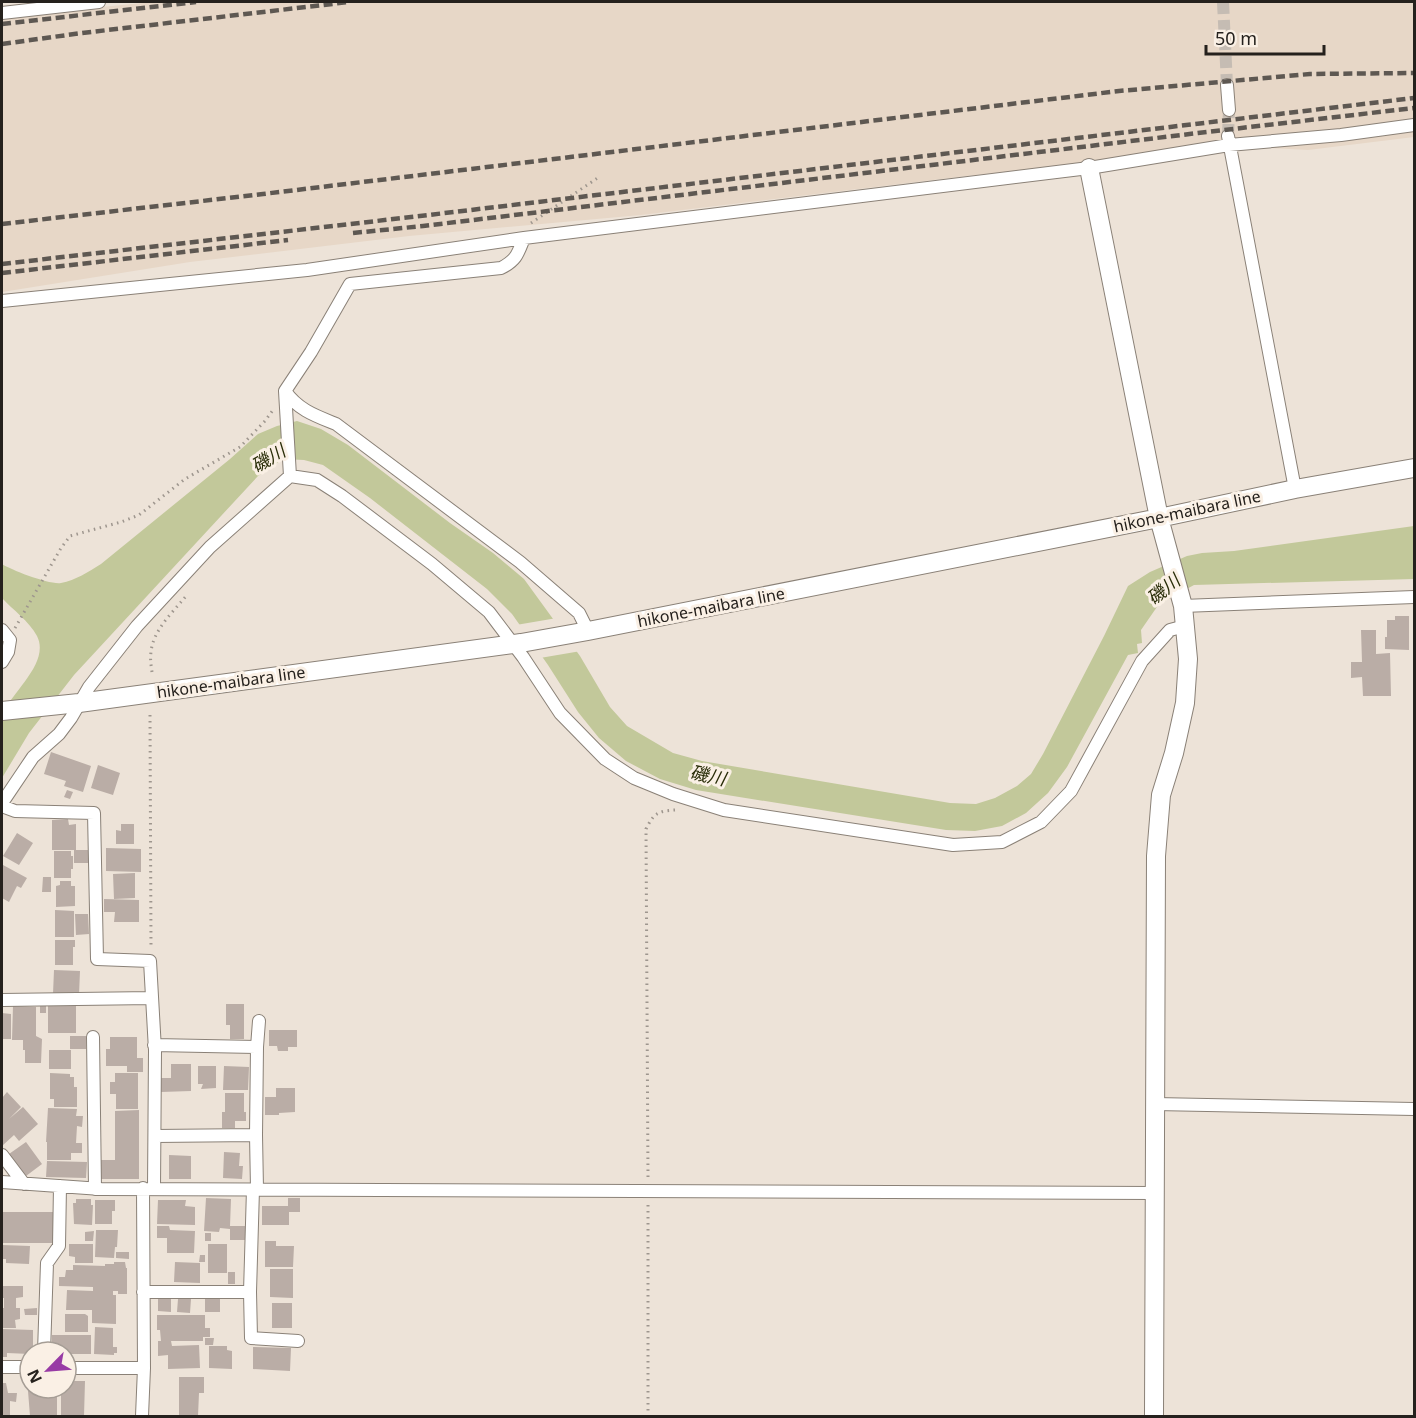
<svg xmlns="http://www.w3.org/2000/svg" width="1416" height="1418" viewBox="0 0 1416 1418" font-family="'Noto Sans','Noto Sans JP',sans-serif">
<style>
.built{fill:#e7d7c7}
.water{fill:#c2c89a}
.pier{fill:#ede3d8}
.building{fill:#baada6}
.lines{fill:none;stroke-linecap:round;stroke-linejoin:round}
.street-tunnel{stroke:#c5bcb3;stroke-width:12;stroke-dasharray:12 6;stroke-linecap:butt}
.street-casing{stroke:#8a8177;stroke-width:14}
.secondary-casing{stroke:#8a8177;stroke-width:20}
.path{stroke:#9e968e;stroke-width:3;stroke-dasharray:1.5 4.5;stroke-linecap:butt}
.street{stroke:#fff;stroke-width:12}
.secondary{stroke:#fff;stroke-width:18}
.rail{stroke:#5e5852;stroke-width:4.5;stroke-dasharray:9 4.5;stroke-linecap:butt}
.labels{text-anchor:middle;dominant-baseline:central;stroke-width:6;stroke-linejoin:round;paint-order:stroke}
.street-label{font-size:16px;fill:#25211d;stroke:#faf0e5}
.water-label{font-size:18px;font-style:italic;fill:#292d08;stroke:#faf0e5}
</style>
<rect width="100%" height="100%" fill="#ede3d8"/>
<path class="built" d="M153,2H1414V137L1308,150L1253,147L975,175L641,215L409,236L190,262L2,292V20L60,11Z"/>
<path class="water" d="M297,421L321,429L348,445L450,523L493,553L524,579L580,656L610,707L627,726L673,753L702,761L950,803L976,804L995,798L1017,786L1031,774L1043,754L1104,636L1128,586L1150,572L1187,556L1202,553L1234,551L1414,526V579L1194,585L1159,604L1141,630L1142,643L1137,644L1138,653L1128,655L1067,767L1048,793L1026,813L1002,826L975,831L946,830L696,790L660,779L626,761L599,738L578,712L548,665L512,614L487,589L370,498L323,465L304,460L283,459L258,476L74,675L29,733L2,778C2,766 0,721 3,713C14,690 50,662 37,636C29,621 13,610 2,598V564C11,570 50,585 61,583C76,580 88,572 101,564L230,459L258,434L277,426Z"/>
<path class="pier" d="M557,618L581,651L540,658L516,625Z"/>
<path class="building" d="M1395,616H1409V650L1385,649V637H1387V620H1395Z
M1361,630H1376V654L1390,653L1391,696H1363L1362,677L1351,678V662H1362Z
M51,752L91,766L83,792L64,786L66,781L44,774Z
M98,765L120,773L113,795L91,788Z
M67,790L73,792L70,799L64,797Z
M68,819L69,825L76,824V850H89V863H74V850H52V820Z
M121,824H134V844H116V830L121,831Z
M17,833L33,843L19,865L3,856Z
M106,848L141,849V872L106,871Z
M54,851H71V856H73V869H71V878H54Z
M3,865L27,878L21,888L17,886L9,902L2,898Z
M135,873V898L114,899L113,874Z
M43,877H51V892H42Z
M60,881H71V886H75V906L56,907V886L60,885Z
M104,899L139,900V922H114L115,912H104Z
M55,910L74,911V937H55Z
M75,914H88L89,934L76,935Z
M55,940H75V947H73V965H55Z
M54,970L80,971L79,995L53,994Z
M40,1001H46V1013H40Z
M226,1004H244V1039H230V1025H226Z
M13,1006L36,1007V1036L42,1039L41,1063H25V1050H23V1040H12Z
M48,1006H76V1033H48Z
M2,1013L11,1014V1039H2Z
M269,1030H297V1047H288V1051H278L277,1046H269Z
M70,1036H86V1049H70Z
M110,1037H137V1058H143V1072H127V1066H106V1049H110Z
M49,1050H71V1069H49Z
M171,1064H191V1091L161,1092V1078H171Z
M198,1066H216V1088L201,1089L203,1084H198Z
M224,1066L249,1067L248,1090H223Z
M50,1073L70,1074V1077H74V1087H77V1107H54V1099H50Z
M115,1073H138V1109H116V1094H110V1082H115Z
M276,1088H295V1112L279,1113V1115H265V1097H276Z
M7,1092L21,1107L9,1119L23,1107L38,1124L19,1141L14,1135L2,1146V1098Z
M225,1093H244V1112H246V1121H235V1128H222V1112H225Z
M48,1108L77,1109L76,1116H83L82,1127L77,1126L76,1143H82V1153H71V1160H47V1142H46Z
M139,1110V1179H101V1160H115V1111Z
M26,1142L42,1164L26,1176L9,1154Z
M224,1152L240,1153L239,1166H243L242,1179L223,1178Z
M169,1155L191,1156V1179H169Z
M47,1161L87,1162L86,1178L46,1177Z
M206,1198L231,1199L230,1226H246L245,1240H230V1229L220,1228L219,1232L204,1231Z
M288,1198H300V1212H289V1225H262V1206H288Z
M76,1199H91V1205H93L92,1225L74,1224L73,1203H76Z
M95,1200H115V1211H112V1224H95Z
M158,1200H186L185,1206L195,1207V1225L157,1224Z
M3,1212H53V1243H3Z
M157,1226H169L170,1230L195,1231L194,1253H167V1238H157Z
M96,1230H118L117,1247H115L114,1258L95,1257Z
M94,1231L93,1241H85V1232Z
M205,1233H211V1241H205Z
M265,1241H276V1246H294L293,1267H265Z
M69,1244H93V1263H75V1257L69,1256Z
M208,1244H227V1273H208Z
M2,1245L30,1246L29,1264L6,1263V1259H2Z
M116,1252H129V1259L116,1258Z
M200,1255H205V1262H199Z
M114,1262H125L126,1268H127V1294H118V1291H113V1295H116V1324L92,1323V1310H66L67,1290L93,1291V1287L59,1286V1277H65L66,1270H73V1265L105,1266V1264H114Z
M175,1262L200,1263V1283L174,1282Z
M270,1269H293V1298L270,1297Z
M228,1272H235V1284H228Z
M2,1286H23V1297L16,1298V1308H20V1319L15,1320L16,1328H2V1308H4V1298H2Z
M205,1298H220V1312H205Z
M158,1299H171V1312L158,1311Z
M178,1299H191L190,1313L177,1312Z
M272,1303H292V1328H272Z
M37,1308V1315H25L24,1309Z
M65,1314H85L88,1316V1332H65Z
M157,1315H205V1328H210V1337H203V1341H171L172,1346L199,1345L200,1368L168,1369V1355L158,1356V1341H161L160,1330H157Z
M95,1327L113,1328V1347H117V1353H114V1355L94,1354Z
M2,1329L33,1330V1352H30V1354L7,1353V1357H2Z
M52,1335H91V1354H68V1349H52Z
M205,1338H214L213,1345H205Z
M209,1346H227V1350L232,1351V1369L209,1368Z
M253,1347L291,1348L290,1371L253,1369Z
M179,1377H204V1393H199L198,1416H179Z
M66,1381H85L84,1416H61V1388H66Z
M2,1383H6L8,1393H17L16,1402L10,1401V1416H2Z
M44,1388H57V1416H30L28,1391H44Z"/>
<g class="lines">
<path class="street-tunnel" d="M1223,2L1227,85
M1228,136L1229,110"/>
<defs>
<path id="street" d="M2,13L99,2
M1227,85L1229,110
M1228,136L1295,489
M2,301L307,270L524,238L1089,168L1229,145L1341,135L1414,125
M285,391C298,410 316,416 336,424L520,562L579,613L588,631
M290,476L317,480L342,496L432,564L489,612L523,657L560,713L605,759L634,778L673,794L724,810L953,845L1002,842L1041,822L1071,791L1142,661L1170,630L1185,626
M1183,606L1414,597
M2,630L10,640L8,652L2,662
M2,803L33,757L59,734L71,718L89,687L137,626L210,547L290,476L285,391L311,352L350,284L501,268C517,260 518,253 524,238
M2,806L15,811L94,813L97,959L150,961L155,1050L154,1188
M2,1000L152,998
M93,1037L95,1189
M154,1045L257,1047L256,1135
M257,1047L259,1021
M1155,1104L1414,1109
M155,1136L256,1135L257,1189
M2,1155L24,1184
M2,1182L101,1189L1155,1193
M143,1292H250L253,1189
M250,1292L251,1338L298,1341
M44,1352L47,1263L59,1246L60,1186
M2,1367H30
M66,1368H144
M142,1416L144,1368L143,1188"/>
<path id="secondary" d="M1089,168L1159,518L1183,606L1188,659L1185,703L1174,753L1161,795L1156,856L1154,1416
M2,711L79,703L521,643L588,631L1159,518L1295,489L1414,468"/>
</defs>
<use href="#street" class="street-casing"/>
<use href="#secondary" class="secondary-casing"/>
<path class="path" d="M531,223L599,177
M15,628L61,548L70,536L121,522L139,515L185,479L240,447L265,421L273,410
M152,672C151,665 150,659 151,652C153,630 173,612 187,595
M150,715L151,947
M648,1177L646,829C654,813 658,811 675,810
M648,1205V1416"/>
<use href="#street" class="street"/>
<use href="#secondary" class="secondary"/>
<path class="rail" d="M2,24L196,2
M2,44L82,33L349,2
M2,224L263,194L1119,91L1310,74L1414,73
M353,233L423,226L1198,133L1414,108
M2,264L420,216L1414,98
M2,273L288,240"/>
</g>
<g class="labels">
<g class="street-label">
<text transform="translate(1187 511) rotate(-12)">hikone-maibara line</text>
<text transform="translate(711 607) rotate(-11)">hikone-maibara line</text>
<text transform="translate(231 682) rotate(-8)">hikone-maibara line</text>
</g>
<g class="water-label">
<text transform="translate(268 458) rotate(-31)">磯川</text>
<text transform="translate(1163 589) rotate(-39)">磯川</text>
<text transform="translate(708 775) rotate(12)">磯川</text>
</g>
</g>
<rect width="1416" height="1418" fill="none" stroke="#25211d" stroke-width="6"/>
<g transform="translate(48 1370) rotate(245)"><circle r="28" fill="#faf0e5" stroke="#a59d95" stroke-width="1.5"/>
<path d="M0-4.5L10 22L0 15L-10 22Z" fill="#983ba5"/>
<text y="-9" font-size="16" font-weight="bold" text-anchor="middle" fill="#25211d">N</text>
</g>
<path d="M1206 45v9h118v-9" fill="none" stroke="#25211d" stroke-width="3"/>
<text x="1215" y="45" font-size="18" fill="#25211d" stroke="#faf0e5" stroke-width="4.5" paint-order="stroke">50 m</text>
</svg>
